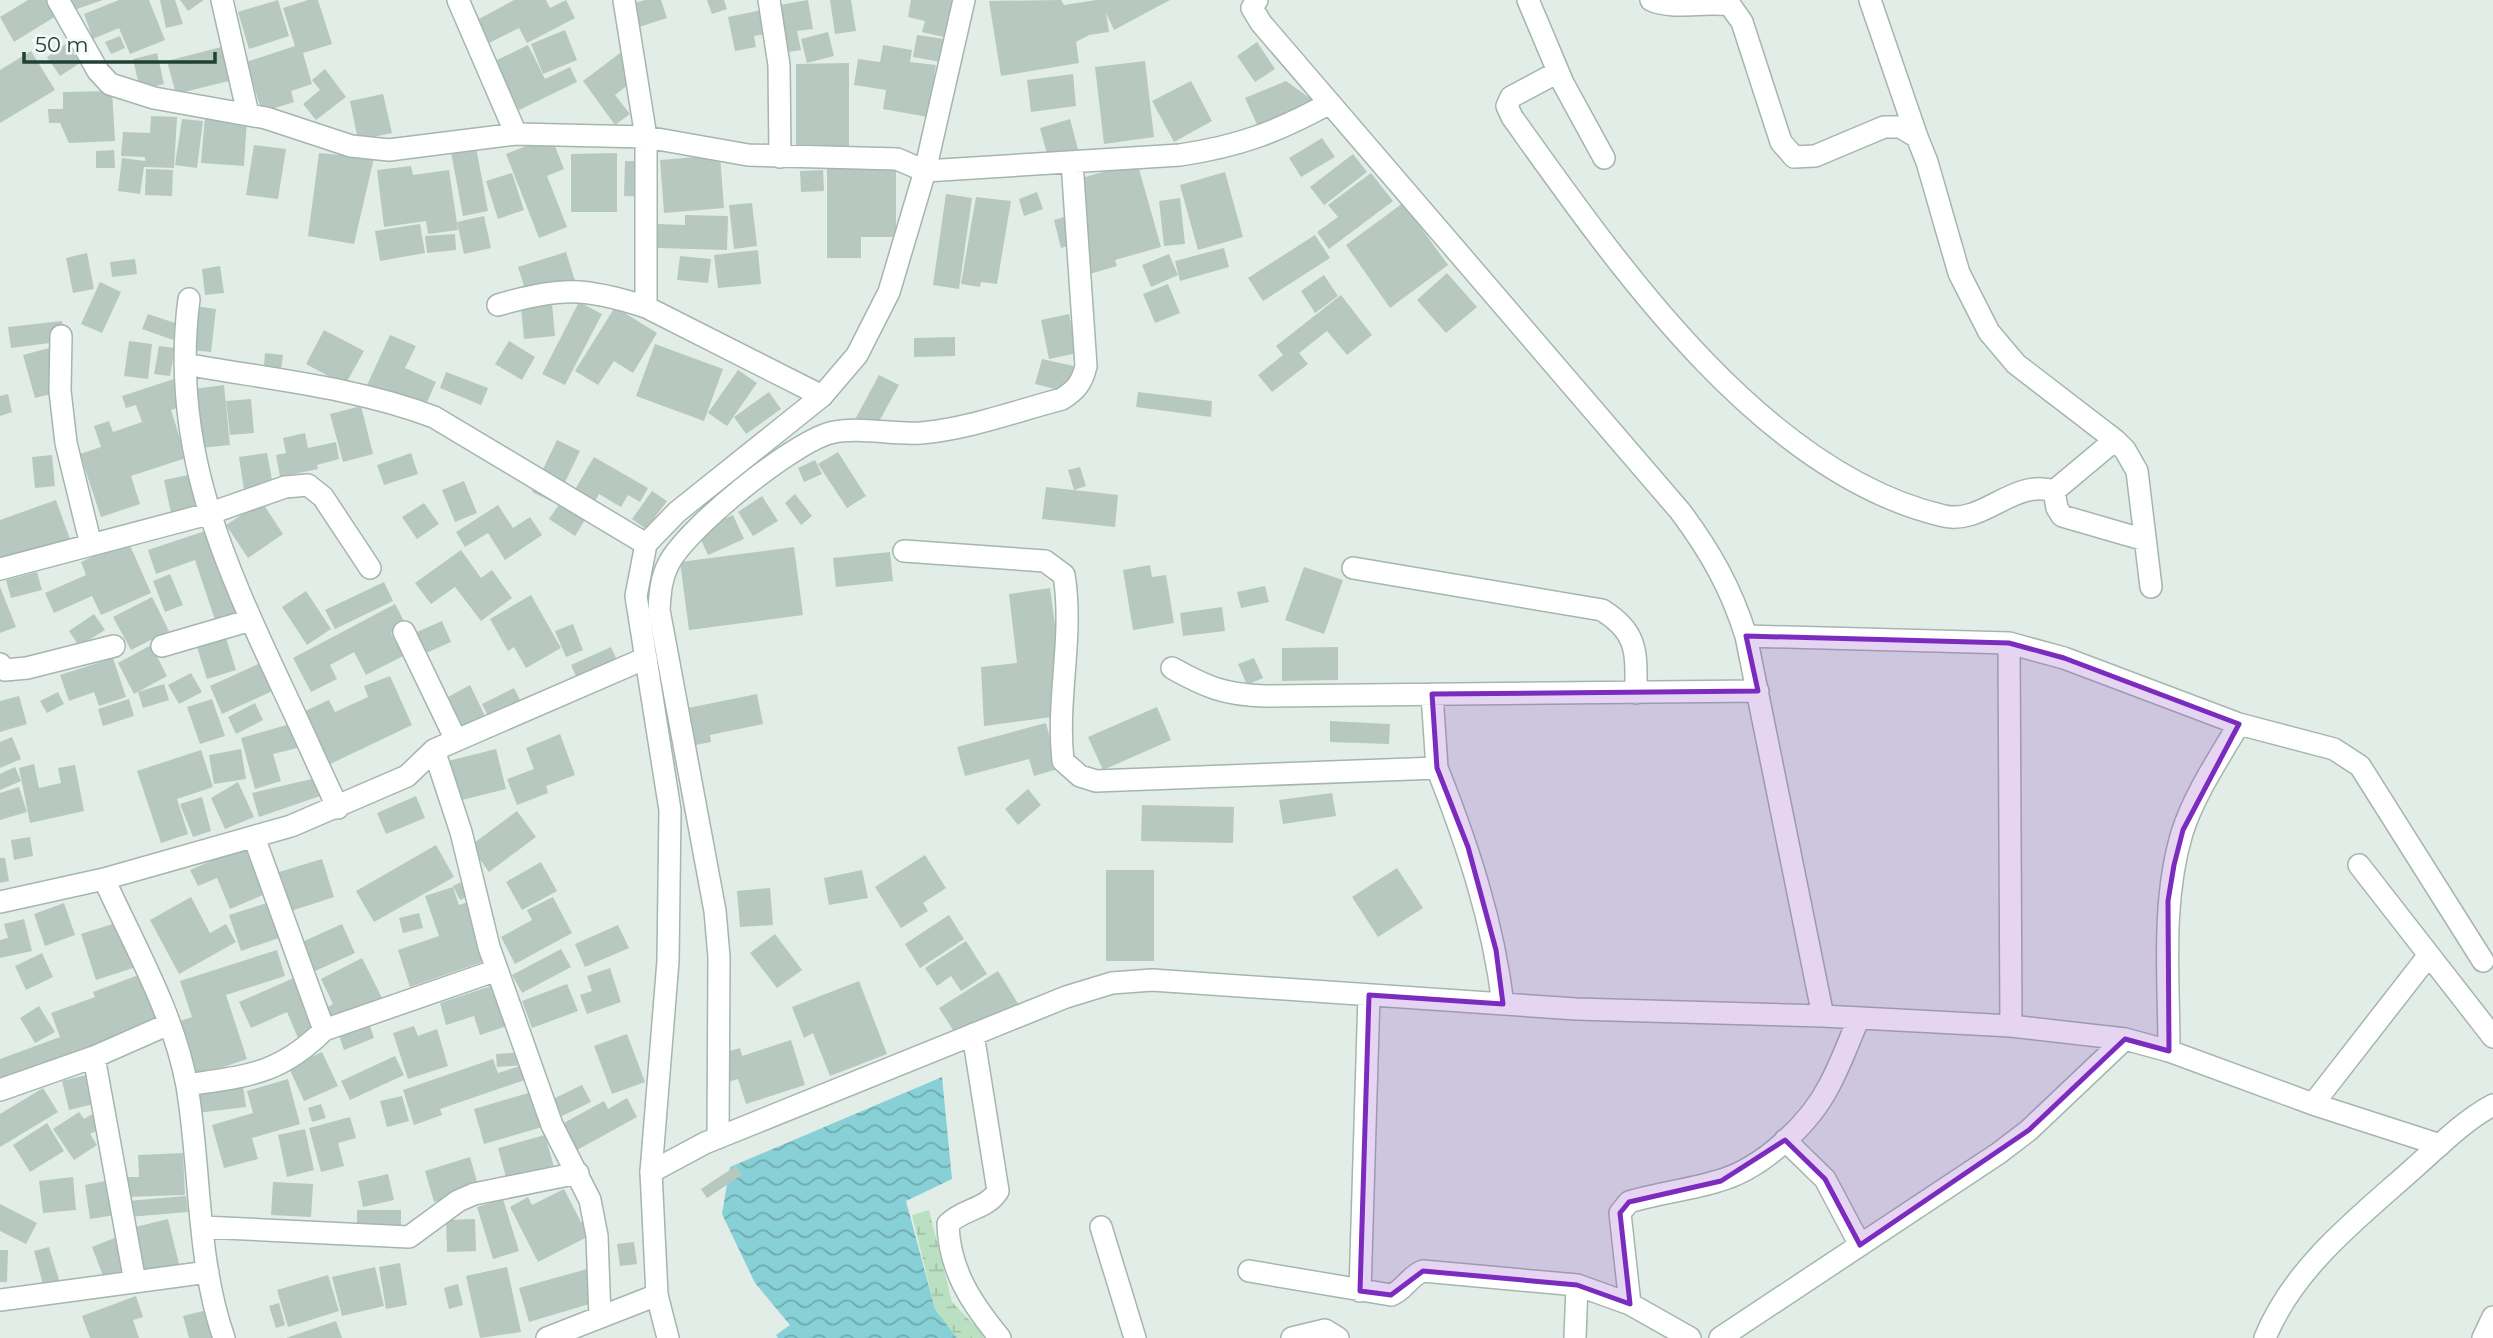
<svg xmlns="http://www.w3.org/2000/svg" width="2493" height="1338" viewBox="0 0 2493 1338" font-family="Montserrat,sans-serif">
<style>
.wetland{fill:url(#wetland-marsh)}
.water{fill:url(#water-waves)}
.building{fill:#b7c8c0}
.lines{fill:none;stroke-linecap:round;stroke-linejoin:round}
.minor-casing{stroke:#a4b6ae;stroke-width:24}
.tertiary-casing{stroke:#a4b6ae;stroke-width:24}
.minor{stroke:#fff;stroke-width:21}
.tertiary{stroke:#fff;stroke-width:21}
.marked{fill:#7b2cbf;fill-opacity:0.2;stroke:#7b2cbf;stroke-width:5;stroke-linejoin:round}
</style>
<defs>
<pattern id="wetland-marsh" width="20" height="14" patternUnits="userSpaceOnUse" patternTransform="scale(1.75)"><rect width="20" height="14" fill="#bae0c1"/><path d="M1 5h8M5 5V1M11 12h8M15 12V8" fill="none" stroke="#a0c1a6"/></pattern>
<pattern id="water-waves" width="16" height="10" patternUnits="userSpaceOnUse" patternTransform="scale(1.75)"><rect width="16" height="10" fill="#87d0d6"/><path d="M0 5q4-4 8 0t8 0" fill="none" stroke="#6eaaae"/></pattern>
</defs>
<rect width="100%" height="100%" fill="#e2ede7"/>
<path class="wetland" d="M929,1210L952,1302L987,1338H957L935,1309L912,1215Z"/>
<path class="water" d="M942,1077L952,1179L906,1201L935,1309L957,1338H778L776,1335L790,1325L755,1283L722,1214L730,1167Z"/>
<path class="building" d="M28,0H46L56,16L14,42L0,17Z
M67,0H103L71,11Z
M119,0H149L165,40L130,54L119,28L93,39L84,14Z
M160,0H175L183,24L166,28Z
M180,0H204L188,11Z
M278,0L289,36L249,49L238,12Z
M308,0H318L332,44L303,53L312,84L291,91L294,102L262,112L246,62L295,46L283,8Z
M514,0H546L550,8L566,0L575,18L527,43L519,28L489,43L477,20Z
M645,0H661L667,18L636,28L628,5Z
M707,0H724L727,9L712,14Z
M808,0L813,29L797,31L801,50L782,53L774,6Z
M830,0H851L856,31L835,34Z
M911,0H956L948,38L922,32L925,21L908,17Z
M1061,0L1064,5L1097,0H1170L1114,30L1106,13L1109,32L1089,35L1076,42L1079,63L1001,76L989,1Z
M767,9L771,33L754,36L756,47L735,51L728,17Z
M565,30L577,60L543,74L531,44Z
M828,32L834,56L807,63L801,39Z
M917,35L944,39L941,62L913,57Z
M120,36L125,48L111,54L105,42Z
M1257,42L1275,69L1255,82L1237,56Z
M67,43L80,63L60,76L47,57Z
M229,45L237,79L176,94L167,61Z
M528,45L545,79L570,67L577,82L519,110L495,61Z
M883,45L912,50L910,62L936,65L928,117L883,109L886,90L854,85L858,59L880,62Z
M31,51L55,90L0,123V70Z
M157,53L164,84L140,90L133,59Z
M620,53L638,77L615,95L630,114L615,125L583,81Z
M1145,61L1154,137L1104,144L1095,67Z
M849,63V150L796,151V64Z
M325,69L346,97L316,120L303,104L320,90L312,80Z
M1073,74L1076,106L1031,112L1027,80Z
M1191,81L1212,121L1174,142L1152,101Z
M1286,81L1314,101L1259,129L1245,98Z
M112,91L115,141L69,143L60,123H49L48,109H63V92Z
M383,94L392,133L358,140L350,101Z
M151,116L177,117L174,168L144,167L140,194L118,191L122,158L145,161V157L121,156L123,132L150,133Z
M205,116L247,119L244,166L201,163Z
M182,119L203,121L197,168L175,165Z
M1070,119L1080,157L1050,165L1040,128Z
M551,136L564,169L547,176L567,227L539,238L506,154Z
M1322,138L1335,157L1301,177L1289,158Z
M475,142L488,211L463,216L450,147Z
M254,145L286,149L278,199L246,195Z
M114,150L115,168H96V151Z
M319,153L374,158L354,244L308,236Z
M617,153V212H571V154Z
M1353,154L1367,172L1324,205L1310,187Z
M720,155L724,208L664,213L660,160Z
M625,161H653L652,197L624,196Z
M1137,162L1161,247L1115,260L1117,266L1086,275L1077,243L1061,248L1054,220L1084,211L1075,180Z
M896,164V237H861V258H827V165Z
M411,166L413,175L449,170L458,230L428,234L426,221L384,227L377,170Z
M146,169L173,170L172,196L145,195Z
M823,170L824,191L801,192L800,171Z
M1225,172L1243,237L1198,250L1180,185Z
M512,173L524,210L498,219L486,181Z
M1371,173L1393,201L1329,249L1317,232L1338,217L1328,205Z
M1037,192L1043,209L1024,216L1019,199Z
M946,194L972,198L959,289L933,285Z
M976,197L1011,201L997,284L981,282L980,287L961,284Z
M1180,198L1185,244L1164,246L1159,201Z
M752,203L757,246L734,249L729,205Z
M1403,203L1448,265L1390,308L1346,245Z
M685,215L728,216L727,250L658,248V224L685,225Z
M484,216L491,248L464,254L457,222Z
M420,224L425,253L380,261L375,231Z
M455,234L456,250L427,253L425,236Z
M1315,235L1330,258L1263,301L1248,278Z
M1224,248L1229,267L1180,281L1175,261Z
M758,250L761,284L718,288L714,255Z
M566,252L576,284L528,299L518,267Z
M87,253L94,289L73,293L66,258Z
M1169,254L1178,275L1151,287L1142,265Z
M680,256L711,259L708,283L677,280Z
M135,259L137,274L112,277L110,262Z
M220,266L224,293L205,295L202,269Z
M1447,273L1477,307L1446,333L1417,300Z
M1324,275L1338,296L1315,313L1301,291Z
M100,282L121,292L102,333L81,324Z
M1168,284L1180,313L1155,323L1143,294Z
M1341,295L1372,335L1347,355L1327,331L1299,353L1308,364L1272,392L1258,375L1283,355L1276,346Z
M579,302L602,314L565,385L542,374Z
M552,304L555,336L524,339L521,307Z
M194,306L216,309L211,352L189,350Z
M615,307L657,333L633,373L614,361L598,385L575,371Z
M148,314L178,324L173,340L142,329Z
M1069,314L1077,353L1049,359L1041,320Z
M62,321L65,341L11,348L8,327Z
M324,330L364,351L345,385L306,364Z
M390,335L416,346L405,368L436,382L419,420L363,394Z
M955,337V356L914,357V338Z
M129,341L152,344L148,379L124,376Z
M509,341L535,357L522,380L495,364Z
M655,344L723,369L704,421L636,396Z
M57,346L59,392L35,398L23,355Z
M159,346L175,348L170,376L154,374Z
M265,353L283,355L280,377L263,375Z
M1042,359L1078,367L1071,393L1035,384Z
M738,370L757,383L727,426L708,413Z
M446,372L488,388L481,405L440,388Z
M879,375L899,385L870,438L851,427Z
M177,378L185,405L171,410L186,458L131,476L140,504L101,517L80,454L101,447L94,426L109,421L113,432L142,422L136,405L126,408L122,396Z
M224,385L230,445L200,448L194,389Z
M769,392L781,409L746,434L734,417Z
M1138,392L1212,401L1211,417L1136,407Z
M8,394L12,412L0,416V396Z
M251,399L254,433L230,435L226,401Z
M361,406L373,454L343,462L330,414Z
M305,433L308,448L336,442L339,459L317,465L318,469L280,477L276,455L286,453L283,438Z
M557,440L580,451L555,503L532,492Z
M838,452L866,496L847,508L818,464Z
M267,453L273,485L244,490L239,457Z
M411,453L418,474L384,485L377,465Z
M52,455L55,486L35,488L32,457Z
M594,457L648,488L640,502L628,495L621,507L599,494L590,510L570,498Z
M815,460L822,474L804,482L798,468Z
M1080,467L1086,486L1074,490L1068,470Z
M193,474L202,516L173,522L164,480Z
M464,481L477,513L455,522L442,490Z
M1046,487L1118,495L1115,527L1042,519Z
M652,491L667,501L646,529L632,519Z
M795,494L812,516L801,525L785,503Z
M762,496L778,521L753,536L738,512Z
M56,500L72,545L0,564V520Z
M262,502L283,534L248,558L226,525Z
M424,503L439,524L417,539L402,517Z
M560,503L585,520L575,536L549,519Z
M498,505L513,528L530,517L542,535L505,560L488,533L465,547L456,532Z
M733,515L744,539L708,555L697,531Z
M211,529L239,612L215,620L195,560L156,574L148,550Z
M128,541L151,593L101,615L92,596L54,613L45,593L86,575L81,562Z
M794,547L803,615L689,630L680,562Z
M461,550L481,578L492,570L512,598L481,621L455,587L431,604L415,583Z
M890,552L893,581L836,587L833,558Z
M1150,565L1152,577L1166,575L1174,623L1133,630L1123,570Z
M1304,567L1343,580L1324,634L1285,620Z
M37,572L42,590L11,598L6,580Z
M170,574L183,605L165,612L153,581Z
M384,582L393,601L335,629L325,610Z
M1265,586L1269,602L1241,608L1237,592Z
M0,587L16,627L0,633Z
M1050,588L1067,715L984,726L981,667L1017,663L1009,594Z
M306,591L331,629L307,645L282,607Z
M531,595L561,648L526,668L514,647L508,651L490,619Z
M152,597L169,631L131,650L113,617Z
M395,604L406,625L391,633L403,656L366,675L354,652L330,665L337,679L311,692L293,658Z
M1222,607L1225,631L1183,636L1180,613Z
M94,614L105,630L79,646L69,631Z
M442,621L451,642L426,653L417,632Z
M573,624L583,650L566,657L555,631Z
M226,638L236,670L207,679L197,647Z
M151,645L167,676L134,694L118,663Z
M611,647L624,676L584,694L571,665Z
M1338,647V680L1282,681V648Z
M113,658L126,697L99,706L94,692L69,701L60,675Z
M1254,658L1263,678L1247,685L1238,664Z
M267,660L279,688L222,714L210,686Z
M191,673L202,692L179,704L168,685Z
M390,676L412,725L326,766L303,712L329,700L335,712L368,697L364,686Z
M164,684L169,700L143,708L138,692Z
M470,685L485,716L463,727L448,697Z
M514,688L527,714L495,730L482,704Z
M58,692L64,704L47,713L40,701Z
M757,694L763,724L710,735L711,742L690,746L683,709Z
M19,696L27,724L0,732V701Z
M129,699L134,716L103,726L98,709Z
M212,699L225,736L200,744L187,707Z
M255,703L263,720L236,734L228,717Z
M1157,707L1171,740L1103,770L1088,737Z
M1330,721L1390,724L1389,744L1330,742Z
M1046,723L1058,769L1034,776L1029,759L965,776L957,747Z
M290,724L297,748L273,754L281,781L255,789L241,738Z
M560,734L575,775L546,786L548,793L517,805L507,779L534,769L526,748Z
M12,737L21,759L0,768V742Z
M241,749L246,779L214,784L209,755Z
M496,749L506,789L458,801L448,761Z
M201,750L213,787L177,799L188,834L161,843L137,771Z
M34,764L39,788L61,783L58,768L75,765L84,811L30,823L19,768Z
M15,767L21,781L0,790V774Z
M316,778L323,795L259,817L252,793Z
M238,782L254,817L225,829L211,798Z
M19,787L27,812L0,820V793Z
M1028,789L1041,805L1018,825L1005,809Z
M1332,793L1336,816L1283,824L1279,800Z
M416,796L425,818L386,834L377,813Z
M202,797L211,831L193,837L180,804Z
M1142,805L1234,807L1233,843L1141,841Z
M517,811L536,837L489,872L470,846Z
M30,837L33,856L14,860L11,840Z
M250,844L270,892L230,909L217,878L198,886L190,870Z
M436,845L454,877L374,922L356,891Z
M925,855L946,888L923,903L928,911L901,928L875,887Z
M0,858H5L9,881L0,883Z
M322,859L334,897L288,912L276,873Z
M541,862L557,891L522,910L506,882Z
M1397,868L1423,908L1378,937L1352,897Z
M862,870L868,898L829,905L824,878Z
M1106,870H1154V961H1106Z
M469,878L476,893L460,900L453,886Z
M453,887L459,905L474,900L486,936L475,940L482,962L410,987L398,950L439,936L425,896Z
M770,888L773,925L740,927L737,891Z
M191,897L210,933L226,924L236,942L179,974L150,920Z
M553,897L572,933L515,964L501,937L532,920L527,910Z
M64,903L75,935L45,946L34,914Z
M267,903L279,938L241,951L229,915Z
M419,913L423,928L403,933L399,918Z
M949,915L964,939L920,968L905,944Z
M24,919L32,951L0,958V940L8,938L4,924Z
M122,921L136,967L96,980L81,934Z
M342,924L355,953L313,972L300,943Z
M618,925L629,948L585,967L575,944Z
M775,934L802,970L777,988L750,953Z
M966,941L987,974L961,991L951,976L937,986L925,968Z
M561,949L571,967L522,993L512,975Z
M277,950L285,976L226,995L247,1059L191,1078L177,1022L192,1017L180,981Z
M42,953L53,977L26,990L15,966Z
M362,958L382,998L333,1022L326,1008L333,1004L321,979Z
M610,968L621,1002L587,1014L580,995L592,991L587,976Z
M998,971L1019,1005L960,1041L939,1008Z
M144,973L164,1026L0,1089V1059L60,1037L51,1013L95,997L93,992Z
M296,977L319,1029L298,1038L287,1012L251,1028L239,1002Z
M859,981L887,1054L830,1076L813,1033L804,1038L792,1007Z
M567,984L578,1011L532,1028L522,1001Z
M494,985L507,1026L480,1035L474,1016L446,1025L440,1003Z
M39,1006L55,1032L35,1043L20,1018Z
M368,1020L374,1038L344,1050L338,1032Z
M414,1026L418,1036L437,1029L448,1066L408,1079L393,1033Z
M627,1034L645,1082L612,1094L594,1046Z
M791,1040L805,1085L746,1104L738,1079L728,1082L720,1054L740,1048L742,1056Z
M322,1052L338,1086L304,1101L289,1068Z
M524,1052L526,1065L497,1067L496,1054Z
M395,1056L404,1075L350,1100L341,1081Z
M493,1059L498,1073L520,1066L525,1080L440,1109L442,1115L414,1125L403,1090Z
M90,1074L97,1103L69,1110L62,1081Z
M288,1079L300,1124L252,1138L258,1159L224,1168L212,1125L253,1113L247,1091Z
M582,1085L591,1102L562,1116L553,1099Z
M243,1086L246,1107L197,1113L194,1092Z
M43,1088L58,1112L0,1147V1114Z
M545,1088L556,1123L484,1144L474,1109Z
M402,1096L409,1121L387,1127L380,1101Z
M627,1098L637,1117L577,1150L562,1124L604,1101L608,1109Z
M321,1104L326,1118L312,1122L308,1108Z
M99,1110L105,1126L90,1134L97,1145L74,1160L53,1129L79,1112L84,1119Z
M350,1117L356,1138L338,1143L344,1166L321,1172L309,1128Z
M47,1123L64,1151L30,1172L13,1145Z
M305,1129L314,1170L287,1177L278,1135Z
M545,1135L554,1167L507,1181L498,1148Z
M183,1153L185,1195L124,1197V1177H139L138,1155Z
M470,1157L479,1189L434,1202L425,1171Z
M736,1166L742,1175L707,1198L701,1189Z
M388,1174L394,1200L363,1207L358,1181Z
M73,1177L76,1210L43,1213L39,1181Z
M116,1179L122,1214L90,1219L85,1185Z
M273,1182L313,1184L311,1217L271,1215Z
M564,1189L581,1222L594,1215L601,1230L538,1262L510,1207L528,1197L532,1205Z
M186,1196L188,1212L129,1217L128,1201Z
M503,1199L519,1251L493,1259L477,1207Z
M0,1204L37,1223L26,1244L0,1231Z
M357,1210H401V1242H357Z
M168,1219L180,1268L138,1278L127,1229Z
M475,1219L476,1251L447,1252L446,1220Z
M117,1237L130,1270L105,1281L92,1247Z
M634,1242L637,1264L620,1266L617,1244Z
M49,1247L60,1283L44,1288L34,1251Z
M0,1250H8L7,1282H0Z
M400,1263L407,1305L386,1309L379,1267Z
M375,1267L384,1306L342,1316L332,1277Z
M507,1267L521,1332L480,1338L466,1276Z
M587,1269L596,1302L529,1322L519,1288Z
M328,1275L339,1311L288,1327L277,1290Z
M458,1284L463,1305L449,1309L444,1288Z
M136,1296L143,1317L133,1320L139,1338H90L82,1316Z
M279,1303L285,1325L276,1328L269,1306Z
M207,1310L215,1338H189L183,1316Z
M336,1321L342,1338H286Z"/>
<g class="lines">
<defs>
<path id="minor" d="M58,0L98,71L110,84L154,98L266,118L351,146L389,150L516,134L646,137L748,155L897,159L925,171L1180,155C1240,146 1277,132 1330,103
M222,0L248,114
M458,0L516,134
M624,0L646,137V307
M769,0L779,65L780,157
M1257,0L1252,8L1261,23L1680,511C1710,551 1731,588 1746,636L1823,1016
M1528,0L1563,83L1604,158
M1651,0C1670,10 1706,1 1730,5L1742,22L1781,142L1794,157L1815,156L1884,127H1900L1917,137L1927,162L1959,273L1989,332L2016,364L2115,440L2125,450L2137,471L2151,587
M1870,0L1917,137
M1558,72L1511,97L1507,106L1512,117C1615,261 1761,474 1944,516C1983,525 2014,478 2054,491L2057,508L2062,516L2145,540
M189,299C170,444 222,559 282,687C301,727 319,768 338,808
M498,305C559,287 585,287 646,307L822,396
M61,336L60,391L66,443L91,545
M185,364C268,379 355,387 434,417L646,544
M2054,491L2115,440
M904,551L1045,561L1064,575C1074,636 1056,699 1063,761L1080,776L1096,781L1437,768C1468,846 1493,922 1503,1004
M1353,568L1602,610C1639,633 1636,653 1636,693
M0,569L208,514L285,487L308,485L323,497L370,568
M404,632L456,740
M1746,636L2009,643L2064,658L2239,724L2334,749L2360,766L2483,961
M2009,643L2011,1026
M162,646L251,620
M0,664L5,670L27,668L114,646
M1172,668C1206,687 1225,695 1265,696L1758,691
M1432,694L1437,768
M434,750L461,832L489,947L552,1125L590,1200L597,1236L600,1317
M254,837L324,1030
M2359,865L2493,1037
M104,879C134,945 174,1014 187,1086C201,1169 196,1258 224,1338
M0,902L104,879L291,826L407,776L434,750L646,658
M973,1034L998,1191C986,1210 964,1208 948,1224C949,1270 972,1304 1000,1338
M2169,1051C2169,979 2161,903 2182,833C2194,795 2219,758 2239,724
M94,1057L135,1282
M187,1085C246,1076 279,1075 324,1030L497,970
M0,1090L94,1057L169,1024
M2313,1104L2429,955
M718,1138L719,957L715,911L659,610C660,593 661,578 669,563C688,527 791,444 830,433C858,426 892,435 921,433C968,429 1016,411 1062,399C1076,390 1082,383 1086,366L1072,162
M1785,1140L1825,1179L1860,1245
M651,1172L705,1143L1066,997L1112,983L1152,980L1576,1009L1823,1016L2011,1026L2125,1039L2169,1051L2313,1104L2440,1145
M203,1227L409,1237L458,1201L474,1194L578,1173
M1101,1227L1135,1338
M1249,1271L1391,1295C1405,1290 1409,1276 1423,1271L1577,1285L1630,1304L1690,1338
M1360,1291L1369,995
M0,1300L208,1272
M1630,1304L1620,1213L1629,1202C1658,1193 1689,1190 1718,1181C1762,1169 1810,1124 1830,1084C1841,1063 1849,1041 1858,1020
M547,1338L657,1295
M1292,1338L1325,1330L1338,1338
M1575,1338L1577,1285
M1720,1338L1999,1153L2029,1130L2125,1039
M2483,1338L2493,1317"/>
<path id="tertiary" d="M668,1338L657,1295L651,1172L668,961L670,810L636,596L646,544L677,512L822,396L857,355L889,292L925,171L964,0
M2265,1338C2293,1268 2358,1218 2413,1169C2438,1147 2463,1121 2493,1105"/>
</defs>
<use href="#minor" class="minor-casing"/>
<use href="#tertiary" class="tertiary-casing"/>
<use href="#minor" class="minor"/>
<use href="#tertiary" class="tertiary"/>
</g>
<path class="marked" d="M1746,636L2009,643L2064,658L2239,724L2183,830L2174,865L2168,901L2169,1051L2125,1039L2029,1130L1860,1245L1825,1179L1785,1140L1721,1181L1629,1202L1620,1213L1630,1304L1577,1285L1423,1271L1391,1295L1360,1291L1369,995L1503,1004L1496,950L1468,847L1437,768L1432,694L1758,691Z"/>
<path d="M24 52v10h191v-10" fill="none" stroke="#214035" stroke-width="3.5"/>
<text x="35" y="52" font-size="21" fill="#214035" stroke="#f3f9f6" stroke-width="5" paint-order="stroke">50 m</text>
</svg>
